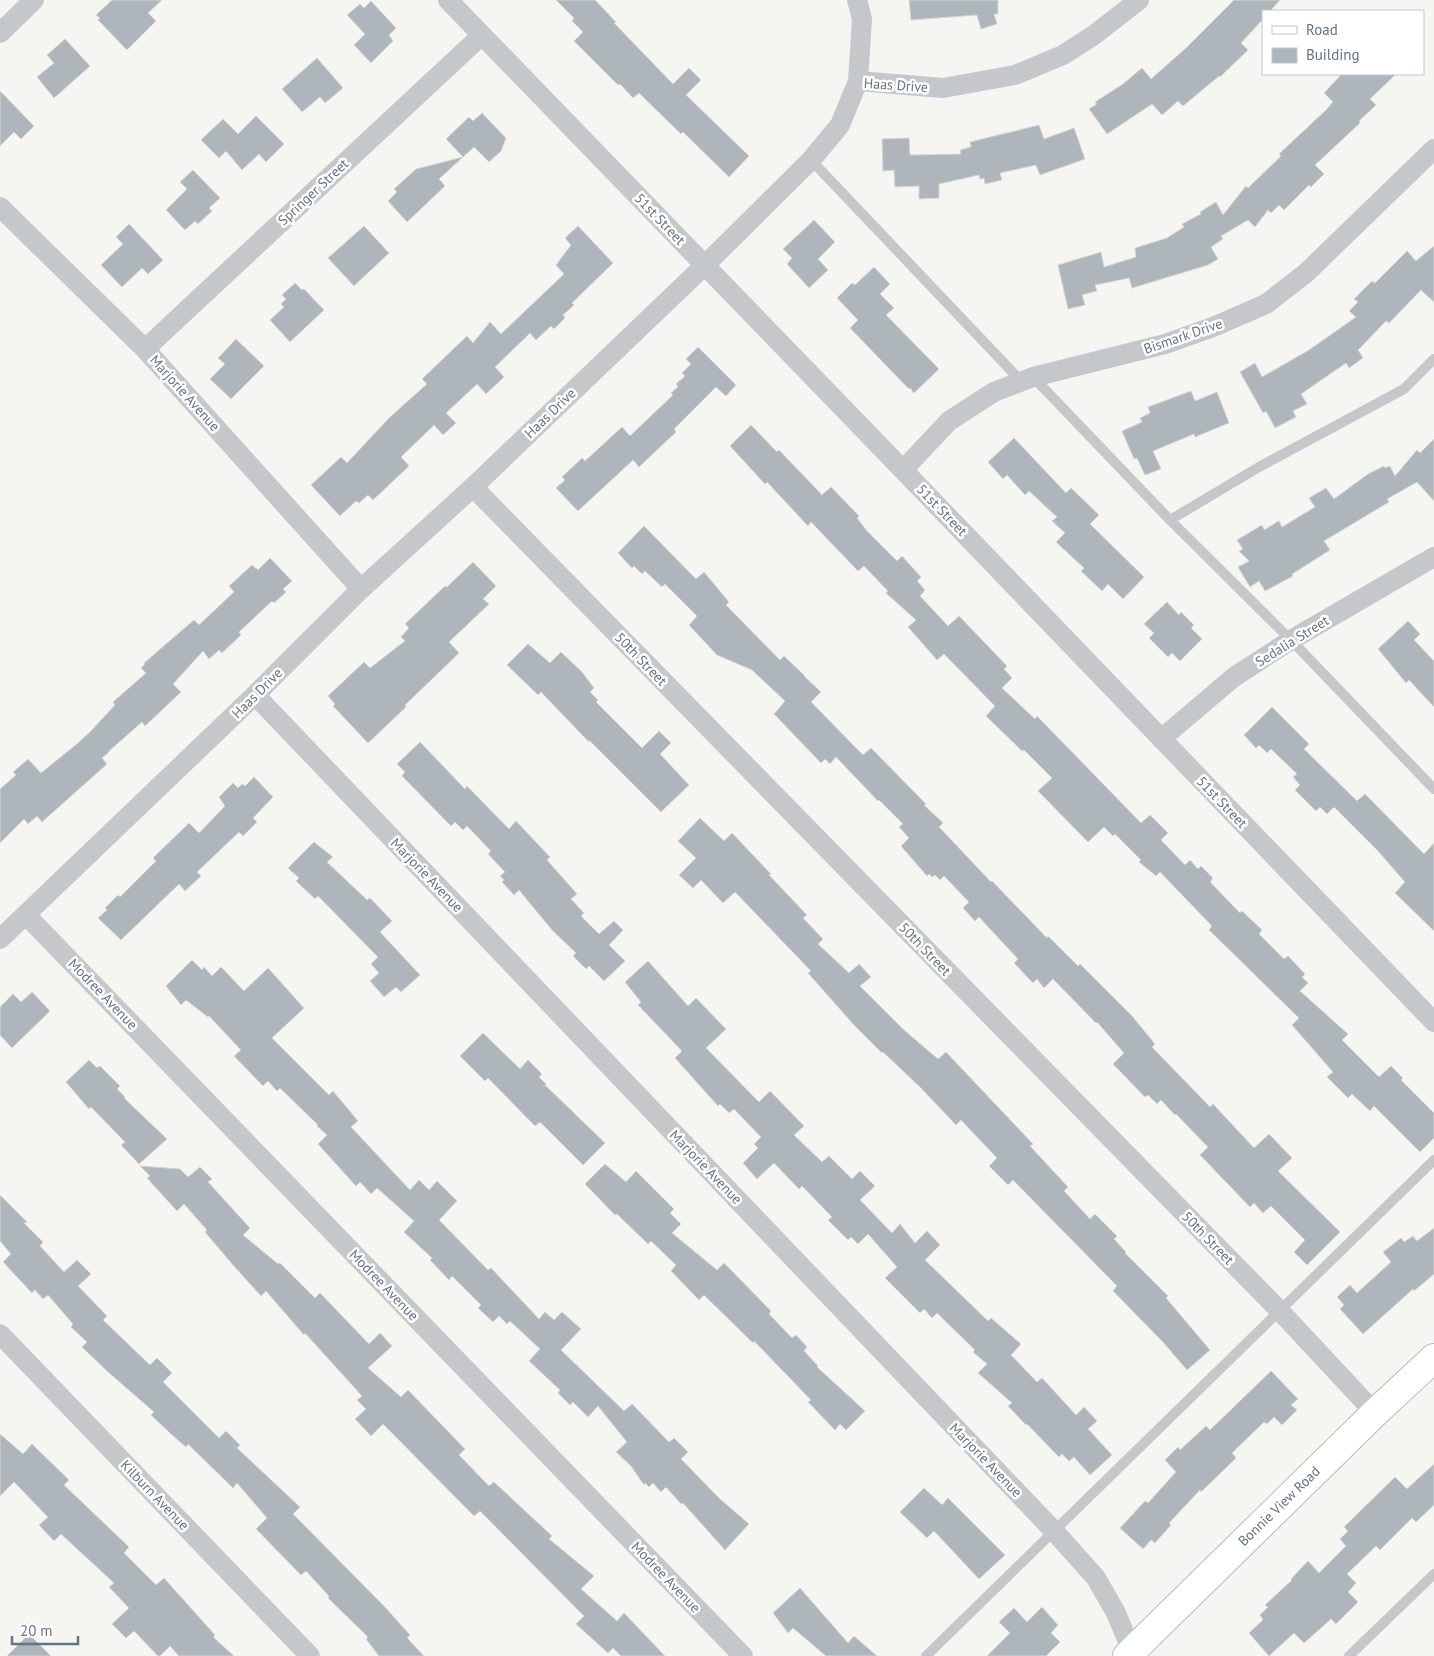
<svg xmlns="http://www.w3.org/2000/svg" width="1434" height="1656" viewBox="0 0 1434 1656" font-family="'PT Sans',sans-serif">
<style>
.building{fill:#aeb5bb;stroke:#d6d7d4}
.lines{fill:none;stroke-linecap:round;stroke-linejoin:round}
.secondary-casing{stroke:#b6bbc0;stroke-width:30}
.lane{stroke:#c4c8cb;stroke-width:10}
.street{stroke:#c4c8cb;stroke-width:20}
.secondary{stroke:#fff;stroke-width:28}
.labels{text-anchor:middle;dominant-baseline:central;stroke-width:5;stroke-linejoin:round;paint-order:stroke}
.street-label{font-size:14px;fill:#627485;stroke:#fff}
</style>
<rect width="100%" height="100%" fill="#f5f5f1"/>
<path class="building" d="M112,0H162L148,13L156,21L127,50L98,20L100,18L96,15Z
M556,0H595L616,22L614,23L673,84L689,68L701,80L686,95L749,156L729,177L683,132L681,134L639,93L633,98L620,84L618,85L574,41L583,32L572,21L574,18Z
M909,0H998V14H994L997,24L981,29L977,15L911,20Z
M1234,0H1280L1270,11H1263V19L1241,43L1248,50L1220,77L1219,76L1183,106L1178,101L1162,115L1152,104L1107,134L1089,109L1097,104L1095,102L1123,84L1142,68L1151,79L1186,48Z
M371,1L396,28L389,35L393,41L371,63L354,45L365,34L347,15L360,4L364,8Z
M65,39L90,66L54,98L37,77L54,63L47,55Z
M317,58L343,88L325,103L320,97L302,112L282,89Z
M1342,74H1396L1370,99L1376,105L1359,121L1360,123L1315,165L1324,174L1311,187L1309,185L1284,210L1279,205L1271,213L1268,210L1255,227L1248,220L1221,236L1223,239L1211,247L1218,259L1208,265L1132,288L1129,278L1095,285L1097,291L1082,295L1085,305L1068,309L1058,265L1101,252L1104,267L1136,257L1135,248L1167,238L1184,227L1182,224L1201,214L1200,212L1216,202L1223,215L1246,186L1248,188L1281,156L1279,154L1326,110L1333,102L1324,93Z
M0,91L34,126L21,139L14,132L0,146Z
M482,113L506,138L501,151L489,162L474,147L463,157L446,139L469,117L473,121Z
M256,116L284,144L266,162L259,154L242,170L226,151L219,158L201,140L223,119L238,134Z
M1039,125L1044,139L1074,128L1085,159L1040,175L1036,165L1000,173L1002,180L985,184L984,178L980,179L979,175L939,184V198L919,199V186L895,187L894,170L883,171L882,139L909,138L910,155L961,154L960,150L971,147L970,142Z
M463,157L439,179L445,186L407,222L388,201L397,192L394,189L416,169Z
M193,170L220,198L209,208L212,211L198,224L195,221L185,230L166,210L187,189L180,182Z
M814,220L835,242L818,259L828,270L809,288L787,264L792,258L783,249Z
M129,224L163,260L148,274L142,268L122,287L101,265L123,244L116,237Z
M364,226L389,253L354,286L328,258Z
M578,226L613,263L572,303L574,305L563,315L565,318L554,329L551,326L536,340L530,333L495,367L504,377L486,394L477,384L446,413L456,423L443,435L434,425L401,457L409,466L373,500L368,495L359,503L356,501L340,516L311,485L341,457L347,463L390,417L427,384L422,379L467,336L473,343L490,322L501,334L564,274L556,265L571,245L565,238Z
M1434,246V302L1421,290L1389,323L1386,321L1358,350L1363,358L1349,368L1346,363L1301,394L1307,404L1293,411L1296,417L1275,428L1266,411L1263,413L1240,372L1255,363L1262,377L1309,350L1356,317L1349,311L1358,302L1354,299L1372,281L1375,283L1407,251L1416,261Z
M874,267L890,284L880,294L894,308L886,315L939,369L914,393L910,388L909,389L850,328L858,320L837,298L852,283L855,285Z
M295,283L302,290L304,289L324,310L290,342L270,320L284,307L281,304L286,299L282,295Z
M236,339L264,366L231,399L210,379L225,364L218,358Z
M698,347L736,385L726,396L716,387L674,429L676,432L639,467L633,460L578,511L556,488L565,480L562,477L582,458L585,461L622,427L630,436L673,395L671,393L678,387L676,384L685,376L682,373L691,364L686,359Z
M1191,391L1195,401L1217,392L1229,423L1195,437L1194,434L1153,451L1161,469L1145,475L1137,458L1134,459L1122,431L1142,422L1140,418L1150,413L1148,407Z
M751,425L777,452L779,450L822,495L831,487L859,516L857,518L867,531L897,561L902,556L921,577L917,581L925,590L920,596L948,626L959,616L1007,666L1004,669L1012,678L1002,688L1035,719L1037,716L1141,823L1150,815L1168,833L1161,840L1185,865L1190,860L1198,869L1201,866L1213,878L1210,882L1240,913L1242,911L1262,930L1259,934L1284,959L1288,956L1305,974L1302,977L1308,983L1300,991L1348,1034L1342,1040L1379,1077L1391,1066L1403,1078L1401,1080L1434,1113V1138L1420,1152L1374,1106L1370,1111L1352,1094L1348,1098L1327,1077L1333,1072L1292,1025L1299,1018L1209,930L1212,926L1160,872L1156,876L1139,862L1141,860L1115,834L1113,836L1104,827L1088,842L1038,791L1052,778L1024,750L1022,751L986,716L995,706L944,654L937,660L908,627L916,620L886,593L888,591L864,566L858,571L811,522L808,526L767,482L765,484L730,446Z
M1014,438L1066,493L1071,488L1099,515L1090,524L1144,577L1123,599L1108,584L1102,591L1081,571L1084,568L1056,542L1065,533L1052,521L1057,517L1029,491L1025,495L1007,475L1003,479L988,462Z
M1434,439V501L1417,482L1387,499L1389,502L1324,541L1330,550L1292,574L1293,576L1265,591L1259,581L1250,587L1238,567L1249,561L1239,551L1243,549L1237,540L1262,525L1264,530L1279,521L1282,527L1315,507L1309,498L1326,488L1334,499L1368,474L1384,466L1385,468L1390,466L1395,476L1417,450L1420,453Z
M644,526L696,579L704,572L729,602L726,605L780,660L784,656L805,676H804L821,692L811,702L863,755L871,748L926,804L924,805L943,823L939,827L991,882L992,881L1047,938L1048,936L1078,966L1080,964L1132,1016L1155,1044L1152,1047L1210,1107L1213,1104L1254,1148L1269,1134L1292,1158L1278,1171L1340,1232L1307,1265L1294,1252L1305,1240L1271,1206L1263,1213L1254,1203L1250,1207L1200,1155L1208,1147L1176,1114L1175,1115L1161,1100L1157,1104L1148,1095L1145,1097L1113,1064L1124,1053L1097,1022L1096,1023L1053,979L1044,988L1037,979L1033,983L1014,963L1018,959L979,917L975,921L963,908L969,902L944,876L940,880L935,875L932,877L929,874L927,876L901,846L909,838L899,827L903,824L879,800L878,801L836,757L830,764L825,759L821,763L774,714L785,701L752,670L717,655L689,625L697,616L665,584L662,587L645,571L642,574L634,566L632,568L618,553Z
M270,558L292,581L283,589L286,592L274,603L272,601L239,632L241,635L222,653L219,650L209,659L203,651L173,684L181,692L145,726L142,722L109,751V752L102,758L107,764L42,822L37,816L28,824L24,819L0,843V789L16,775L13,772L28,759L41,773L78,743L91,731L115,705L113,702L146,673L141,668L145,664L144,663L194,620L199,625L234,592L229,586L252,565L258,570Z
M473,562L496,586L483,599L489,604L449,642L459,653L405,705L406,707L368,743L333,706L335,704L328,696L364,662L370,668L405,641L401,637L409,628L405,624L445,586L447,587Z
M1167,602L1179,615L1181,612L1194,625L1191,628L1202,639L1180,661L1172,653L1168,657L1149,638L1154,633L1144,624Z
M1408,621L1420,634L1414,640L1434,661V707L1409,680L1406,683L1378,649Z
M528,644L550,663L561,652L582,672L594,688L590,692L598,700L596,702L642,748L659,731L671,743L660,754L689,785L661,812L590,741L589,742L541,692L538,695L507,665Z
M1272,707L1309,744L1304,749L1357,801L1365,794L1424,854L1434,843V931L1395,893L1405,882L1378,851L1334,807L1327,814L1320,807L1316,811L1295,790L1300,785L1293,777L1297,774L1271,749L1267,753L1259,745L1256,748L1244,735Z
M420,742L465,789L467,786L509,829L516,821L550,857L547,860L577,894L571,899L584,913L581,916L599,934L614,921L623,930L609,945L625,961L604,981L589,966L586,969L573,956L576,953L552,930L519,890L514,895L502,882L504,880L500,876L505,872L488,854L491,851L467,826L463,830L455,822L451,826L402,776L405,772L397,764Z
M254,777L273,797L253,818L257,822L243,836L239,832L197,872L201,876L185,891L179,884L121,940L98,918L107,910L105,908L118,895L120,897L156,861L153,858L189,823L199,833L225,806L219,797L233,783L238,788L242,784L245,786Z
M700,818L724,841L732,833L771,874L769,875L807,915L803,918L823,939L818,944L849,973L859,964L871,977L860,986L904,1030L938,1059L946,1052L1033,1144L1030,1146L1068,1187L1064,1191L1090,1219L1095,1214L1117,1236L1114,1239L1126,1252L1125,1253L1168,1296L1166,1298L1210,1350L1187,1370L1163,1342L1113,1291L1117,1286L1013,1180L1008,1185L989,1166L997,1158L961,1120L956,1125L920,1087L883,1052L882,1053L854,1025L808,973L811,971L735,892L723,903L701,880L693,888L679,875L696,858L678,841Z
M314,842L333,857L327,862L367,900L370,898L392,921L380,932L420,975L401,992L396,987L384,997L370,981L379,973L371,964L378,957L318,896L315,899L296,881L299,878L288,868Z
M192,960L202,970L204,967L212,976L221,967L244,991L268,968L304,1008L272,1038L329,1095L333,1091L358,1121L351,1127L410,1190L419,1180L429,1190L437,1181L457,1201L439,1220L488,1270L491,1268L539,1319L545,1312L554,1320L562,1312L581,1329L561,1350L624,1411L632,1404L669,1442L674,1438L688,1452L681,1459L719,1498L749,1524L725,1550L683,1503L681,1504L666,1487L661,1492L653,1483L649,1487L645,1483L644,1485L631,1466L616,1452L627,1442L598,1406L588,1417L573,1402L570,1405L558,1393L560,1390L529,1361L540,1349L510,1321L507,1324L499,1316L493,1322L478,1308L481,1305L452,1276L449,1280L430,1260L432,1258L404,1232L414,1221L377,1188L371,1194L360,1182L356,1186L318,1144L327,1135L317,1126L318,1125L280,1088L277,1091L268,1081L263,1086L234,1056L241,1050L209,1016L208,1017L186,1000L181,1005L166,986Z
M648,961L688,1006L696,998L726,1029L706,1048L759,1102L770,1091L804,1126L794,1135L822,1162L829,1156L852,1179L860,1171L875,1186L860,1200L892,1233L900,1224L915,1243L927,1231L940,1245L925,1260L988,1321L991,1318L1021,1344L1011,1355L1037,1382L1042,1378L1076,1415L1084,1407L1097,1421L1088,1429L1112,1455L1090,1475L1074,1457L1069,1461L1062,1454L1059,1457L1027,1424L1026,1425L1008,1406L1012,1403L978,1373L987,1364L973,1352L975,1350L937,1313L932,1318L924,1309L920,1313L885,1278L897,1267L868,1234L858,1244L851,1237L848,1240L828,1220L832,1217L802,1186L799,1189L774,1163L757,1179L743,1163L758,1148L754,1144L761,1137L734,1109L729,1113L720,1104L718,1106L675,1058L682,1051L638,1005L641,1002L625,982Z
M32,992L50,1011L12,1048L0,1035V1007L13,994L21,1002Z
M483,1033L520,1069L528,1060L542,1074L539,1077L546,1084L545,1085L605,1143L583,1165L540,1122L535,1126L488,1078L485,1081L460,1056Z
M89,1060L97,1068L100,1066L120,1086L117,1089L125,1097L124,1098L167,1139L139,1164L121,1145L125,1142L91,1107L89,1109L66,1082Z
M605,1164L626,1182L636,1171L674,1209L670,1213L681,1224L672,1233L717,1270L724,1263L771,1311L769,1314L792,1338L796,1335L807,1347L804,1351L818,1366L817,1367L865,1411L846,1430L840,1424L835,1430L808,1402L811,1400L754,1341L753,1343L704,1295L699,1300L671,1271L676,1265L651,1241L648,1244L617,1214L615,1215L585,1184Z
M140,1166L180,1169L188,1177L200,1167L212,1179L208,1182L250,1228L243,1235L278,1264L280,1263L315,1298L320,1293L369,1344L380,1333L392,1346L368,1368L401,1397L408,1390L465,1449L459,1455L489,1486L494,1482L552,1536L549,1539L594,1576L581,1589L617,1621L624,1613L665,1656H621L613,1648L608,1653L576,1624L584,1616L480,1511L474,1516L383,1424L371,1436L355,1419L366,1409L357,1400L362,1396L305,1333L304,1335L266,1291L261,1296L233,1265L205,1232L207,1230L184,1204L177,1211L147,1178L150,1176Z
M0,1195L27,1222L24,1223L43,1242L40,1246L64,1272L77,1260L91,1274L78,1286L107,1316L103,1320L150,1365L157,1358L172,1373L163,1382L219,1438L226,1431L240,1445L237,1448L300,1507L293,1514L384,1606L410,1635L407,1638L424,1656H379L366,1639L368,1637L328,1598L329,1596L306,1571L301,1575L256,1529L267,1518L237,1483L233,1488L188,1444L186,1447L171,1434L151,1415L154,1412L107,1371L82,1347L87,1342L71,1327L73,1324L48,1295L43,1299L35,1290L32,1293L3,1262L11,1254L0,1241Z
M1434,1228V1274L1414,1291L1413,1289L1363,1334L1340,1309L1344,1305L1337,1297L1350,1285L1357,1293L1391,1262L1383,1252L1401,1238L1404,1242L1413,1236L1417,1241Z
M1271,1371L1298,1399L1291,1405L1297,1410L1282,1425L1274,1417L1267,1424L1264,1422L1232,1453L1236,1458L1201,1492L1200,1490L1169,1523L1171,1525L1155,1543L1151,1540L1143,1549L1120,1528L1145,1501L1148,1503L1176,1472L1165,1460L1178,1447L1180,1450L1206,1426L1210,1430Z
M0,1434L23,1454L32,1444L69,1480L64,1485L129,1547L124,1553L156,1585L164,1578L215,1635L213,1637L234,1656H179L170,1646L160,1656H158L134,1631L126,1638L112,1624L129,1608L109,1587L114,1583L61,1534L54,1541L39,1525L48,1517L14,1482L0,1496Z
M1434,1464V1505L1416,1522L1412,1518L1380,1550L1376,1546L1347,1574L1356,1583L1348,1592L1358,1602L1336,1624L1331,1619L1304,1643L1294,1633L1269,1656L1249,1633L1263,1620L1260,1615L1268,1607L1265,1605L1292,1580L1291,1579L1308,1561L1319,1573L1346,1546L1340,1539L1348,1531L1344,1527L1395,1477L1407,1489Z
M924,1488L942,1505L948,1498L1005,1555L979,1579L934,1531L927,1538L900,1512Z
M800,1588L848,1643L854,1636L877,1656H826L793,1628L788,1633L773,1613Z
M1042,1607L1058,1625L1051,1633L1060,1642L1046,1656H987L1010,1633L999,1622L1014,1608L1027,1622Z
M29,1634L51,1656H7Z"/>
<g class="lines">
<defs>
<path id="secondary" d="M1127,1656L1375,1413L1434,1358"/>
</defs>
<use href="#secondary" class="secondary-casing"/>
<path class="lane" d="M811,160L1021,381
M1033,377L1170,520L1259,467L1404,389L1434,359
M1170,520L1291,640L1434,789
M926,1656L1434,1160
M1349,1656L1434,1574"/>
<path class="street" d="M448,0L903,470L1434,1022
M0,33L34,0
M858,81L943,88L1015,75L1063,55L1094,35L1139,0
M0,207L145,349L361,589
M145,349L482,35
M903,470L949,421L994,392L1033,377L1165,344L1213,327L1266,304L1306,273L1434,149
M473,487L1279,1310L1375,1413
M255,695L1055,1532L1096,1578L1116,1613L1134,1656
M1161,739L1234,677L1291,640L1434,557
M26,915L743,1656
M0,939L255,695L361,589L473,487L705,265L811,160L840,125L858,81L862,19L857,0
M0,1334L310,1656"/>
<use href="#secondary" class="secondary"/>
</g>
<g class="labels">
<g class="street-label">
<text transform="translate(896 85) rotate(4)">Haas Drive</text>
<text transform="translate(313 192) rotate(-43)">Springer Street</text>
<text transform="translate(660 219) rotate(46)">51st Street</text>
<text transform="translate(1183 336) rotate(-19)">Bismark Drive</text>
<text transform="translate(185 393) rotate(48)">Marjorie Avenue</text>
<text transform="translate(550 413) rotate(-44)">Haas Drive</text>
<text transform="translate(942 510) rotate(46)">51st Street</text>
<text transform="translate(1292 641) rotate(-32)">Sedalia Street</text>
<text transform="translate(641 659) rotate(46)">50th Street</text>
<text transform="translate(257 693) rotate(-45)">Haas Drive</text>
<text transform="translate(1222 802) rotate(46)">51st Street</text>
<text transform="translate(427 875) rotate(46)">Marjorie Avenue</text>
<text transform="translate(925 949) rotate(46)">50th Street</text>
<text transform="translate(103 994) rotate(46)">Modree Avenue</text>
<text transform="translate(706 1167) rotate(46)">Marjorie Avenue</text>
<text transform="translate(1208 1238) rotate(46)">50th Street</text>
<text transform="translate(384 1285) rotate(46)">Modree Avenue</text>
<text transform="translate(986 1460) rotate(46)">Marjorie Avenue</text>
<text transform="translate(155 1495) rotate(46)">Kilburn Avenue</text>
<text transform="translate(1279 1506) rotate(-44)">Bonnie View Road</text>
<text transform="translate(666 1577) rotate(46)">Modree Avenue</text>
</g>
</g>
<rect x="1262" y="10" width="162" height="65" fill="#ffffff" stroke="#c0c7ce"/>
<rect x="1272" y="26" width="25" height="8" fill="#ffffff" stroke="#c0c7ce"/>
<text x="1306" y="35" font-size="15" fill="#627485">Road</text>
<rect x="1272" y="48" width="25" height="15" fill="#aeb5bb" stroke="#c0c7ce"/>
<text x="1306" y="60" font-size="15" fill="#627485">Building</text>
<path d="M12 1636v8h66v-8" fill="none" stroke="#627485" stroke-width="2.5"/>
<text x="20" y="1636" font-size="15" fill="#627485" stroke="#ffffff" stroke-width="4" paint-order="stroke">20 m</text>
</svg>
